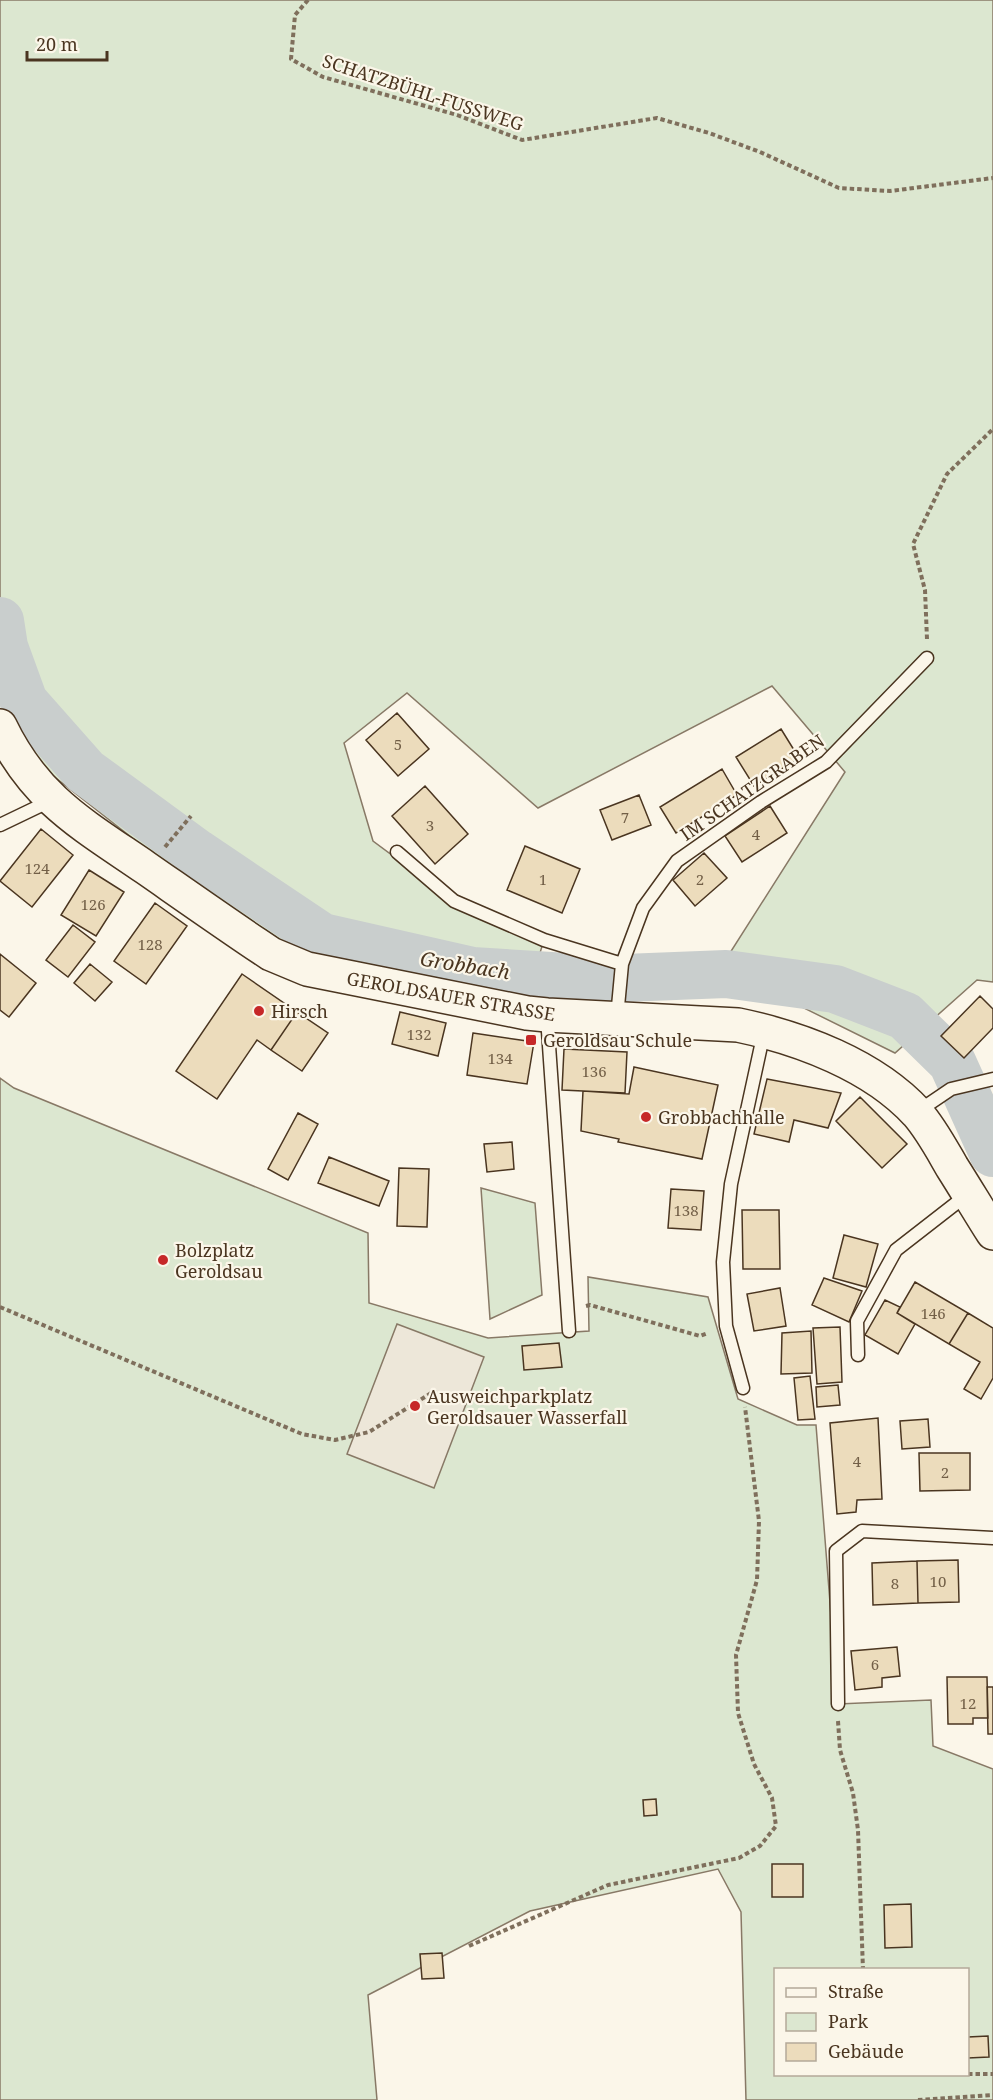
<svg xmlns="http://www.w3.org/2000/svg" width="993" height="2100" viewBox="0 0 993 2100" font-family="'Noto Serif',serif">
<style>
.green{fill:#dce7d0;stroke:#887966;stroke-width:1.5;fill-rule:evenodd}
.parking{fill:#ede7d9;stroke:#887966;stroke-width:1.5}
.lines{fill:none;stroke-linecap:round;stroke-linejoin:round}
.river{stroke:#c9cecd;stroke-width:48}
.building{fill:#ecdcbc;stroke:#4a3520;stroke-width:1.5}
.lane-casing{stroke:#4a3520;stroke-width:15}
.primary-casing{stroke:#4a3520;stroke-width:36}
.path{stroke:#7f6f5c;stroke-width:4;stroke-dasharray:4.5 3;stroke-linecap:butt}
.lane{stroke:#fbf6e9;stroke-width:12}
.primary{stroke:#fbf6e9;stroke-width:33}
.poi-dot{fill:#c62828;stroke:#fbf6e9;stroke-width:2}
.labels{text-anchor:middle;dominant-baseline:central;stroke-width:4.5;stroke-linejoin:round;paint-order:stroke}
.number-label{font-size:15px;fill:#725f47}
.street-label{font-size:18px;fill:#4a3520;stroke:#fbf6e9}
.poi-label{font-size:18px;fill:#4a3520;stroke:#fbf6e9;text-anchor:start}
.water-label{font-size:20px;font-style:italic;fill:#4a3520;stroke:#fbf6e9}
</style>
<rect width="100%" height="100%" fill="#fbf6e9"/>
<path class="green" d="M0,0H993V982L977,980L895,1053L721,967L845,772L772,686L538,808L407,693L344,743L373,841L454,901L544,940L535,969L397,949L301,954L154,855L38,764L7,694L0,653Z
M0,1078L14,1088L368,1233L369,1303L488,1338L589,1331L588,1277L708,1297L738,1399L797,1425H816L838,1704L931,1700L933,1746L993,1769V2100H746L741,1912L718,1869L530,1911L368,1995L377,2100H0ZM776,1970H968V2074H776Z
M481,1188L535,1203L542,1295L490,1319Z"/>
<path class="parking" d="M397,1324L484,1357L434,1488L347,1454Z"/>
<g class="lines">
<path class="river" d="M0,621L4,647L24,702L85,771L197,853L322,937L472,971L599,979L726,974L835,989L905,1016L952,1062L993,1153"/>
</g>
<path class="building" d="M397,713L429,749L398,776L366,740Z
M781,729L799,758L754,786L736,757Z
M722,769L737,795L676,833L660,807Z
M425,786L468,834L435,864L392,816Z
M639,795L651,825L612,840L600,810Z
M770,806L787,833L742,862L725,836Z
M41,829L73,855L32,907L0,881Z
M525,846L580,869L562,913L507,890Z
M704,853L727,878L695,906L673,880Z
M89,870L124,892L96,936L61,915Z
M155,903L187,926L146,984L114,961Z
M73,925L95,942L68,977L46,960Z
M0,954L36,983L9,1017L0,1010Z
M90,964L112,982L95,1001L74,983Z
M242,974L297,1012L271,1050L257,1040L217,1099L176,1071Z
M980,996L993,1009V1028L964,1058L941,1036Z
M297,1012L328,1033L302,1071L271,1050Z
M400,1012L446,1023L438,1056L392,1044Z
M473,1033L534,1042L527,1084L467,1075Z
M564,1049L627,1052L625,1093L562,1090Z
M634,1067L718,1085L702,1159L618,1142L619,1139L581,1131L583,1091L629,1094Z
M767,1079L841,1093L828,1128L794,1120L789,1142L754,1134Z
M860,1097L907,1144L882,1168L836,1121Z
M298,1113L318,1124L288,1180L268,1169Z
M512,1142L514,1169L487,1172L484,1144Z
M329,1157L389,1181L379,1206L318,1183Z
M399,1168L429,1169L427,1227L397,1226Z
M671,1189L704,1191L701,1230L668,1228Z
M742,1210H779L780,1269H743Z
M844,1235L878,1244L866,1287L833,1278Z
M824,1278L862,1291L849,1322L812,1305Z
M915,1282L968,1313L949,1344L897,1313Z
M780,1288L786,1326L754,1331L747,1294Z
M885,1300L900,1307L897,1313L915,1324L898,1354L865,1335Z
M968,1313L993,1328V1378L981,1399L964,1389L980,1362L949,1344Z
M840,1327L842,1382L817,1384L813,1328Z
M811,1331L812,1373L781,1374L782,1333Z
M559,1343L562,1367L524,1370L522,1346Z
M810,1376L815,1419L798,1420L794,1378Z
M838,1385L840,1405L817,1407L816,1387Z
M878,1418L882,1499L857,1500L856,1512L837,1514L830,1423Z
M928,1419L930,1447L902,1449L900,1421Z
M919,1453H970V1490L920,1491Z
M958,1560L959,1602L918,1603L917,1561Z
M917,1561L918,1603L873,1605L872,1563Z
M897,1647L900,1676L882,1678V1687L855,1690L851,1651Z
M947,1677H987L988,1718H973V1724H948Z
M987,1687H993V1734H988Z
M656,1799L657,1815L644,1816L643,1800Z
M772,1864H803V1897H772Z
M911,1904L912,1947L885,1948L884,1905Z
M442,1953L444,1978L422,1979L420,1954Z
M988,2036L989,2057L968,2058V2037Z"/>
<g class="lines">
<defs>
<path id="lane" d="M0,825L50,801
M397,852L454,901L544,940L622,964
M547,1017L569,1331
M617,1017L622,964L643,908L677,861L761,802L826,762L927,658
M917,1112L951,1089L993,1079
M858,1355L857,1321L896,1250L968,1194
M743,1388L726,1326L723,1262L731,1184L764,1032
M838,1704L836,1551L862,1531L993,1538"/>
<path id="primary" d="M0,726C35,799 82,824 146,868C182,893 219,919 256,944L271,954L307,969L527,1013L547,1015L738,1025C800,1038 873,1065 917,1113C931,1129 941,1148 952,1167C966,1189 979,1211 993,1233"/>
</defs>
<use href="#lane" class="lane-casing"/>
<use href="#primary" class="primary-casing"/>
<path class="path" d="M308,0L295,15L291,59L323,77L457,115L522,140L657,118L709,133L760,152L839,188L890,191L993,178
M927,639L925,590L913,544L947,474L993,429
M165,847L191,816
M586,1306L590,1305L700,1336L708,1333
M0,1307L302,1434L335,1440L369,1432L436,1390
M838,1721L840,1750L853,1793L858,1830L863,1970
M469,1946L608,1885L739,1858L760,1846L776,1826L772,1798L754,1764L738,1713L736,1655L757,1580L759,1521L745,1407
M968,2074H993
M918,2100L993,2095"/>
<use href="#lane" class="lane"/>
<use href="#primary" class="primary"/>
</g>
<g class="poi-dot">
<circle cx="259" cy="1011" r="6"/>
<rect x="525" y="1034" width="12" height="12" rx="3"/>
<circle cx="646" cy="1117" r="6"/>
<circle cx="163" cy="1260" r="6"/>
<circle cx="415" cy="1406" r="6"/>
</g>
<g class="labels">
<g class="number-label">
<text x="398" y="744">5</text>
<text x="625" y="817">7</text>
<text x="430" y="825">3</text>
<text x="756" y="834">4</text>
<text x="37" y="868">124</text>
<text x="543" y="879">1</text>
<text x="700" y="879">2</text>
<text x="93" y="904">126</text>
<text x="150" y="944">128</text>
<text x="419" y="1034">132</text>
<text x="500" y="1058">134</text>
<text x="594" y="1071">136</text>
<text x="686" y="1210">138</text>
<text x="933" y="1313">146</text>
<text x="857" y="1461">4</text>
<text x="945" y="1472">2</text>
<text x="938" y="1581">10</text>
<text x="895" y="1583">8</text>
<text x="875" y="1664">6</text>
<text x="968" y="1703">12</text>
</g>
<g class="street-label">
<text transform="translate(423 92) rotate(18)">SCHATZBÜHL-FUSSWEG</text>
<text transform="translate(752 787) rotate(-35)">IM SCHATZGRABEN</text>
<text transform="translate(451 996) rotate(10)">GEROLDSAUER STRASSE</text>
</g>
<g class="poi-label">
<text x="271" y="1011">Hirsch</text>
<text x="543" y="1040">Geroldsau Schule</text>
<text x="658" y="1117">Grobbachhalle</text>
<text x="175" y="1250">Bolzplatz<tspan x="175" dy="21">Geroldsau</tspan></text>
<text x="427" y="1396">Ausweichparkplatz<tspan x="427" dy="21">Geroldsauer Wasserfall</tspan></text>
</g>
<g class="water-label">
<text transform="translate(465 965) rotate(9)">Grobbach</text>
</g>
</g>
<rect x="774" y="1968" width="195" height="108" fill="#fbf6e9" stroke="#b4a999" stroke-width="1.5"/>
<rect x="786" y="1988" width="30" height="9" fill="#fbf6e9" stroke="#b4a999" stroke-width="1.5"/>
<text x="828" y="1998" font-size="18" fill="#4a3520">Straße</text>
<rect x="786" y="2013" width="30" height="18" fill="#dce7d0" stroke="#b4a999" stroke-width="1.5"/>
<text x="828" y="2028" font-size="18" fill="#4a3520">Park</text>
<rect x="786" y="2043" width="30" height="18" fill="#ecdcbc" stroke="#b4a999" stroke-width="1.5"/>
<text x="828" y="2058" font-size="18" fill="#4a3520">Gebäude</text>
<path d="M27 51v9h80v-9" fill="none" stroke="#4a3520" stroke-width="3"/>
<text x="36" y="51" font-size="18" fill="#4a3520" stroke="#fbf6e9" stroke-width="4.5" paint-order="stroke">20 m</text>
</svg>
